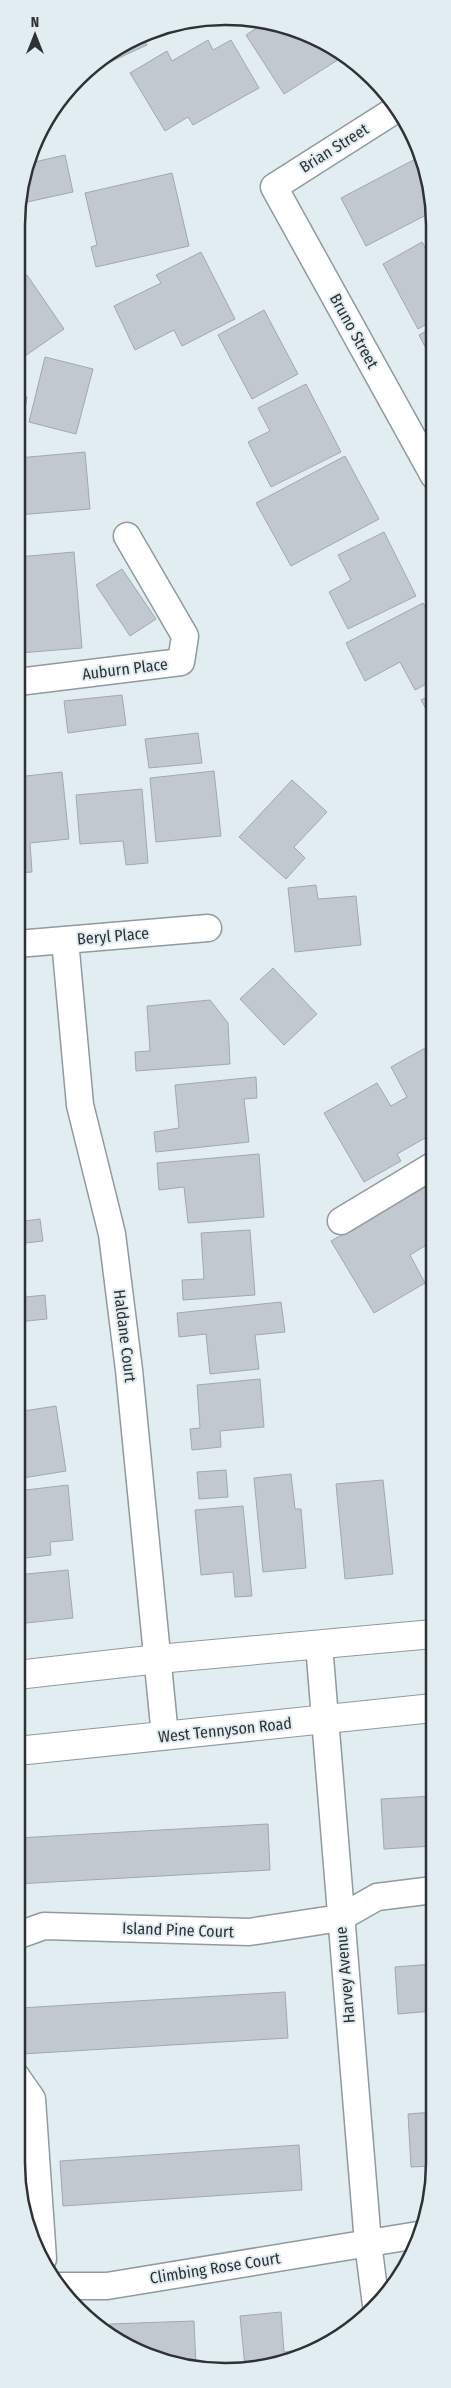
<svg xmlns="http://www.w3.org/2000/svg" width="451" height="2388" viewBox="0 0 451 2388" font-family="'Fira Sans Condensed',sans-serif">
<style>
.building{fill:#c1c8cf;stroke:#a1a8af}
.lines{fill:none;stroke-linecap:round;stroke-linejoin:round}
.street-casing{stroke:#909a9f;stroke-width:29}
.secondary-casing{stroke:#909a9f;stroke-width:30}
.street{stroke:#fff;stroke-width:26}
.secondary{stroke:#fff;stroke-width:28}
.labels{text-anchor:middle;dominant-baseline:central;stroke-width:4;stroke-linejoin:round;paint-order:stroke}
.street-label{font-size:16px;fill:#2e3234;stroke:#e2edf1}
.rim{fill:none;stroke:#2e3234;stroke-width:2.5}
</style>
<rect width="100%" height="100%" fill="#e2edf1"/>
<path class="building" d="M266,22L318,38L344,56L284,94L246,35Z
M143,37L147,45L110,62L107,55Z
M208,40L213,50L231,40L259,88L193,125L188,117L165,131L130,73L167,51L172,61Z
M65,155L73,192L18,204L30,163Z
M421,156L434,211L366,246L341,198Z
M172,173L189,246L96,267L91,247L97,245L85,193Z
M422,242L434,263V320L418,329L383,264Z
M201,252L235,319L182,346L174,330L135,350L114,306L161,283L156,275Z
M18,255L23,267L18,269Z
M27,275L64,329L25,356L18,345V281Z
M264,310L298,374L252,399L218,335Z
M434,327V364L419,335Z
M45,357L93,369L76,434L29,422Z
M306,384L341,452L271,487L248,442L270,431L258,408Z
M18,396L27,397L20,441H18Z
M85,452L90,509L18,515V458Z
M345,456L379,519L291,566L256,503Z
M384,532L416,596L348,629L329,592L351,580L338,555Z
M74,552L82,648L20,653L18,622V557Z
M122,569L156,619L130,636L96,585Z
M423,603L434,623V680L415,690L400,662L365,681L346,643Z
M434,693V723L421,700Z
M122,695L126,725L68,733L64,701Z
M198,733L202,763L149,768L145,739Z
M214,771L221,836L156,842L150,778Z
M62,772L69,839L30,843L32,872L17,873V777Z
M292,780L327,812L294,847L305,858L286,879L239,837Z
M142,789L148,863L126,865L123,841L80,844L76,795Z
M316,885L318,899L356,896L361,945L295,952L288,888Z
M273,968L317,1014L284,1045L240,999Z
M210,1000L228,1023L230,1064L136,1071L135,1052L150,1051L147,1006Z
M17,1034H20L23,1064L17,1065Z
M434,1043V1133L397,1154L401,1161L364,1182L324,1113L377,1083L391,1106L407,1097L391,1067Z
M256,1077L257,1098L244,1099L249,1142L156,1152L154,1132L179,1128L175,1085Z
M17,1141L21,1162H17Z
M259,1154L264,1217L188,1223L184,1187L159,1190L157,1163Z
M434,1182V1253L428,1244L410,1255L425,1283L374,1313L331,1241Z
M40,1219L43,1241L17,1244V1222Z
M250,1230L255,1295L183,1300L182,1280L204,1279L201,1233Z
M21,1257L26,1297L45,1295L47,1319L17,1322V1258Z
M281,1302L285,1332L255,1335L259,1369L210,1374L206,1334L179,1337L177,1313Z
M260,1379L264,1427L220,1431L221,1447L192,1450L190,1429L200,1428L197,1385Z
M56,1406L66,1471L17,1479V1412Z
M226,1470L228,1497L199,1499L197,1472Z
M291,1474L295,1509H301L306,1568L263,1572L254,1478Z
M383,1480L393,1574L345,1579L336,1484Z
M68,1485L73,1540L50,1542L51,1555L17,1559V1491Z
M243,1506L252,1596L235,1597L233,1572L201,1575L195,1510Z
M68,1570L73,1618L17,1624V1575Z
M433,1796V1846L384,1849L381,1799Z
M268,1824L270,1870L16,1884L17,1838Z
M433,1964V2011L398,2014L395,1967Z
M285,1992L288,2038L22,2054L20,2008Z
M433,2112V2166L411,2167L408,2114Z
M299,2145L302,2190L63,2206L60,2161Z
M281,2312L284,2352L298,2350V2358L293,2361L245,2367L240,2316Z
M194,2321L196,2367L133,2350L110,2334V2324Z"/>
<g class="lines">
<defs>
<path id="street" d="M395,110L274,187L434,476
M18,682L181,662L185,636L127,536
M65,940L80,1105L112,1234L129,1370L165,1736
M17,944L208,928
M341,1221L434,1165
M319,1645L368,2243L376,2305
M16,1936L44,1926L249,1932L340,1918L377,1897L433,1890
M16,2076L32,2099L43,2259
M61,2286H107L418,2235"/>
<path id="secondary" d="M17,1675L158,1659L433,1634
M17,1751L433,1708"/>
</defs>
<use href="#street" class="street-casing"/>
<use href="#secondary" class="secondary-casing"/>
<use href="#street" class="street"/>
<use href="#secondary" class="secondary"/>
</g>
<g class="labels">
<g class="street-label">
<text transform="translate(334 148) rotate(-32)">Brian Street</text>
<text transform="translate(354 331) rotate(61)">Bruno Street</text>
<text transform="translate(125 669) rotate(-7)">Auburn Place</text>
<text transform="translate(113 936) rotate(-5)">Beryl Place</text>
<text transform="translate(125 1336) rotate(83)">Haldane Court</text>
<text transform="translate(225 1730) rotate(-6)">West Tennyson Road</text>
<text transform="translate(178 1930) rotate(2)">Island Pine Court</text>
<text transform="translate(345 1975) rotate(-95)">Harvey Avenue</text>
<text transform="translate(215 2268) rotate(-9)">Climbing Rose Court</text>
</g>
</g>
<path d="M0 0H451V2388H0ZM225 25H226A200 200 0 0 1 426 225V2163A200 200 0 0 1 226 2363H225A200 200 0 0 1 25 2163V225A200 200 0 0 1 225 25Z" fill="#e2edf1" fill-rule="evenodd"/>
<path class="rim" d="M225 25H226A200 200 0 0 1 426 225V2163A200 200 0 0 1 226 2363H225A200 200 0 0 1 25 2163V225A200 200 0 0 1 225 25Z"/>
<g transform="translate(35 35)" stroke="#e2edf1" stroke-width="4" paint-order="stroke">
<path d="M0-4L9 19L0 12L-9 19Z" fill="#2e3234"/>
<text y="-8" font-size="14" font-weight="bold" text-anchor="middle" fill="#2e3234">N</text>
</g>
</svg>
